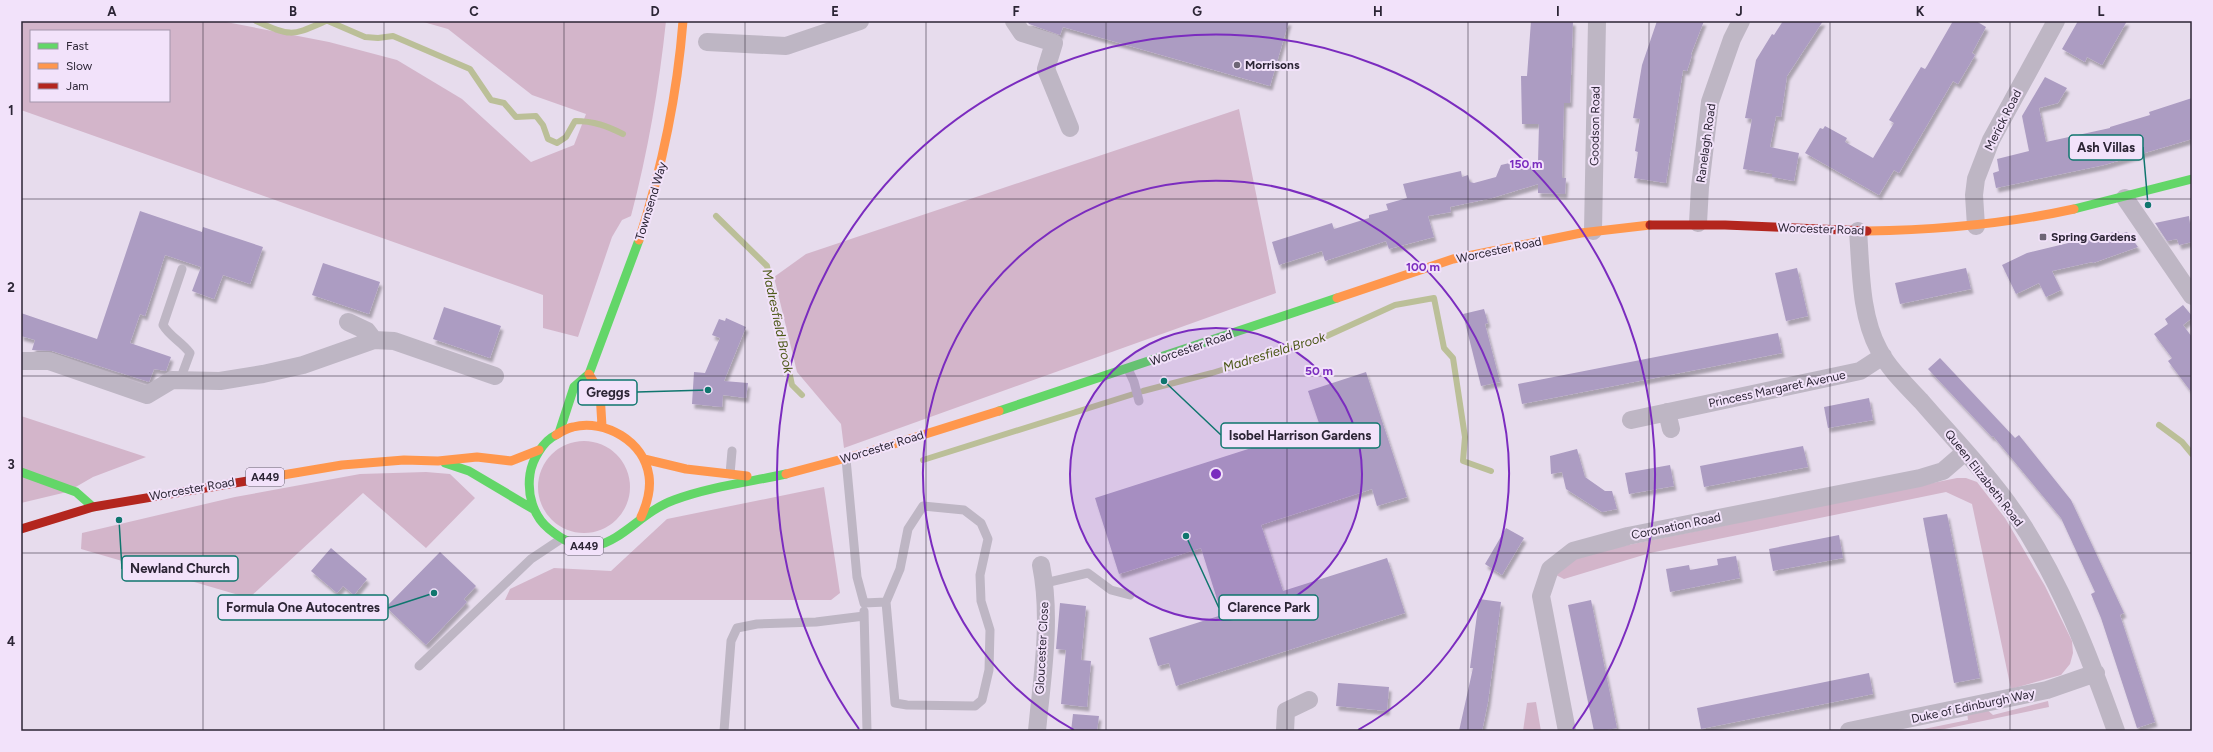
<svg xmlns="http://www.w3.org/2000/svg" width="2213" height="752" viewBox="0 0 2213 752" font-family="Figtree,sans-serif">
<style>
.green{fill:#d3b5ca;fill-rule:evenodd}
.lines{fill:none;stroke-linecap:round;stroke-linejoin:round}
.stream{stroke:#bbbf98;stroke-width:6}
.building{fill:#ac9cc2;filter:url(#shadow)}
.lane{stroke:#beb6c4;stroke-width:9}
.street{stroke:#beb6c4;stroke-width:18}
.fast{stroke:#63d668;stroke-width:9}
.slow{stroke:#ff974d;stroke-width:9}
.jam{stroke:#b3261e;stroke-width:9}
.grid{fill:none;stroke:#2c2535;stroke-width:1;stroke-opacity:0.55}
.ring{fill:none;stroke:#7b2cbf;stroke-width:2}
.poi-dot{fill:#6d6575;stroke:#f2e2fa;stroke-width:1.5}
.labels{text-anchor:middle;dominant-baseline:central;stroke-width:4;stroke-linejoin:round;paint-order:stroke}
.shield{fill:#f2e2fa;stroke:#675e70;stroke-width:1}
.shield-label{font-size:11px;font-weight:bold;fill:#2c2535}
.poi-label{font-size:12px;font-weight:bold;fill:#2c2535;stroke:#f2e2fa;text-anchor:start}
.street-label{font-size:12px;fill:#2c2535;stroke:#f2e2fa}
.water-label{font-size:13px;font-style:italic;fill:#4d5918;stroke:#f2e2fa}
.centre{fill:#7b2cbf;stroke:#f2e2fa;stroke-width:2}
.ring-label{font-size:12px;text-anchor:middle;font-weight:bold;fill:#7b2cbf;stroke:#f2e2fa;stroke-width:4;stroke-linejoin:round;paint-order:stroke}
.leader{fill:none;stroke:#0f766e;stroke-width:1.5}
.callout-dot{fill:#0f766e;stroke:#f2e2fa;stroke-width:1.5}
.callout{fill:#f2e2fa;stroke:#0f766e;stroke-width:1.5}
.callout-label{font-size:13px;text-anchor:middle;font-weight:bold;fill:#2c2535}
.neatline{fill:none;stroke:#2c2535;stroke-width:1.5}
.grid-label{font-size:13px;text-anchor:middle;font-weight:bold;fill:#2c2535}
</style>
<defs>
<filter id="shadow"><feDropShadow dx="2.5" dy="4.5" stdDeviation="1" flood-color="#0004"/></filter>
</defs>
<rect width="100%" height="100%" fill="#e7dced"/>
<path class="green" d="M21,21H221L329,42L397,60L462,99L531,162L574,145L586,114L532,95L448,29L420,21H666C659,87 648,152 631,216L622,220L612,237L578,337L543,328V295L21,110ZM31,31H169V101H31Z
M1239,109L1276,293L844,448L841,424L797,372L774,277L806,254Z
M21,416L146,457L93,477L67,492L21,503Z
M538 487a46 46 0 1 1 92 0a46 46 0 1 1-92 0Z
M426,472L450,474L475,498L426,548L363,493L249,598L81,549L82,533L235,497L360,474Z
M1957,478H1966L1977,482L2005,518L2045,586L2072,641L2073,653L2070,664L2061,675L2011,689L1972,504L1946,492L1650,553L1564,579L1556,575L1579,555Z
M824,487L840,593L831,600H505L510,589L554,568L611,571L667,519Z
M2048,701L2049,707L1935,731H1914L1968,720L1967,712L1985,708L1993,715Z
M1536,702L1541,731H1523L1527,703Z"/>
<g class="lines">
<path class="stream" d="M256,21C292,37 291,36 326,21
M328,21L365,37L378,38L393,36L470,69L491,100L504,103L516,117L536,116L543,125L548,139L557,143L566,137L575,121C594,121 607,126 623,134
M716,216L767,266L792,385L802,395
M2159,425L2182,442L2192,454
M923,460L1143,391L1212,373L1318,340L1395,305L1434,298L1444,348L1453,358L1465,437L1463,461L1491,471"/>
</g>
<path class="building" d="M1027,21H1289L1270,86L1063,27L1060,35L1029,24Z
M1531,21H1573L1570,103H1564L1562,178H1566L1565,194L1538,193V184L1492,198L1450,207L1451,212L1428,216L1434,237L1389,249L1386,241L1325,261L1322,251L1279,265L1272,242L1332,223L1334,229L1369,218V215L1388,210L1386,204L1407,198L1403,184L1461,171L1462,177L1468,175L1470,182L1474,183L1496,177L1501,165L1518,161L1538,162L1539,124H1522L1521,76H1527Z
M1657,21H1704L1691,54L1692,55L1687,71L1683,70L1666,183L1634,178L1638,152L1635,151L1640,119L1633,118L1642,65Z
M1783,21H1823L1787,76L1781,117L1776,116L1770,147L1799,153L1794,181L1772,177V174L1743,169L1752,119L1745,118L1756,60L1772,34L1774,35Z
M1953,21H1976L1986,27L1972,53L1975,55L1958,84L1953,81L1899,173L1894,170L1879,195L1805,153L1820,128L1823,129L1825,126L1847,138L1845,142L1873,158L1894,123L1889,120L1921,67L1925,69L1927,66Z
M2078,21H2127L2102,65L2087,57L2085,62L2062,49Z
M2045,77L2067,88L2058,103L2039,108L2046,142L2110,128V127L2150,115L2149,112L2192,98V139L2104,165L1996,188L1993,173L1999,171L1997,159L2029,151L2022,116Z
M140,211L202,232L203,227L263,247L250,284L223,275L214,299L192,291L201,267L165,255L145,316L140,314L130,343L171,357L166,371L154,369L149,382L52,351L32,350L35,340L21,336V313L97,339Z
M2189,216L2192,242L2179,245L2177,239L2167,241L2155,223Z
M2118,231L2120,234L2127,232L2138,247L2093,263L2092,262L2052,271L2061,290L2046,297L2039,283L2016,294L2002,265L2027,253Z
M323,263L380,282L369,314L312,295Z
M1797,268L1808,316L1786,321L1775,273Z
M1966,268L1971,289L1900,304L1895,283Z
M2183,305L2192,316V318L2183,325L2192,337V393L2168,361L2172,358L2154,334L2168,324L2165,319Z
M444,307L501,326L490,358L433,339Z
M1484,309L1488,323L1485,324L1500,382L1481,386L1463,314Z
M726,318L746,327L724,381L748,383L746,398L723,395L722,407L692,404L694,372L705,373L720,338L712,335L719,319L725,321Z
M1778,333L1782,353L1522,404L1518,384Z
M1940,358L2015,438L2019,435L2071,500L2124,613L2120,615L2155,722L2137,728L2101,618L2091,594L2095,592L2061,518L1993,436L1992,437L1928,369Z
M1366,372L1407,497L1377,506L1372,489L1261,525L1283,591L1387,558L1405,613L1176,686L1169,663L1158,666L1149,638L1222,615L1201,548L1119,574L1095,498L1320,426L1308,391Z
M1869,398L1873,420L1828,428L1824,407Z
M1803,446L1808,467L1704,487L1700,466Z
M1577,449L1585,477L1605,491H1612L1617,509L1602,512L1566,489L1562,472L1551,474L1550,456Z
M1670,465L1674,486L1629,494L1625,473Z
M1947,514L1980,678L1954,683L1923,518Z
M1506,528L1524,538L1502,575L1485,564Z
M1839,535L1843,558L1773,571L1769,549Z
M331,548L367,579L354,595L343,586L337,593L311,571Z
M440,552L476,586L464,599L467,602L426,645L386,607Z
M1736,556L1740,578L1670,592L1666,569L1689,565L1690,570L1718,565L1717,559Z
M1479,599L1501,602L1488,702L1482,731H1459L1473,668H1470Z
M1591,600L1617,728L1601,731H1594L1568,605Z
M1060,603L1086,606L1081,660L1091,661L1087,707L1061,704L1066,650L1056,649Z
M1869,673L1873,694L1701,729L1697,708Z
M1338,683L1389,687L1387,711L1336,706Z
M1073,714L1099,716L1097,731H1071Z"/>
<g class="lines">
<path class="lane" d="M1128,369L1134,382L1139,401
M180,380L190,353C181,341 170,337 163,325L182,269
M846,459L857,577L864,603L886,602
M730,474L732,451
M923,506L964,510L981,523L988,539L980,575L981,601L990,630L989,670L982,700L975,706L907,705L895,703L886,602L900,569L908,529Z
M1045,583L1088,573L1111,590L1130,595
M864,611L867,731
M419,666L531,559L561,539
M724,731L731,641L737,628L757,624L816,622L864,616"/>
<path class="street" d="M1014,21L1022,33L1054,43L1046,69L1070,128
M707,42L786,46L860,21
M2125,198L2192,296
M1698,223L1700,187L1710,102L1732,39L1741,21
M1976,226L1974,195L1976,179L1991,140L2056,21
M1593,231L1597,21
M1858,231C1861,269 1860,315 1879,350C1889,369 1906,385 1921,401C1952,437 1987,473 2014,512C2060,579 2089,655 2116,731
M348,322L367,331L374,340
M21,361H49L147,395L172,380L220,381L263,374L303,365L374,340L394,341L495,376
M1667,412L1671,429
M1631,420L1860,371L1883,356
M1037,731C1042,677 1052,619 1041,565
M1285,731L1286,711L1309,700
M1567,731L1541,596L1550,569L1573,551L1628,536L1920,478L1943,471L1965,452
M1849,731L2047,690L2096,673"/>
<path class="fast" d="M2074,209L2192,179
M999,411L1337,298
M559,433L574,387L589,374L639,240
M556,435C543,441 532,460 530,474C527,494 533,516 549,529C604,575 627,517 674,500C709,487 749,482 786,474
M445,463L469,471L533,509
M21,472L76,492L93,507"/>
<path class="slow" d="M1867,231C1936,230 2006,224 2074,209
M639,240C662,168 677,97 683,21
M1337,298L1453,259L1581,233L1650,225
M589,374L600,393L602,426
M556,435C561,432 567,428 573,427C605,419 644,441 649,476C651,490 647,504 641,517
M644,459L686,469L747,476
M786,474L865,453L999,411
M265,478L342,465L404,460L438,461L477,457L511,461L539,450"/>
<path class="jam" d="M1650,225H1725L1867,231
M21,529L93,507L265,478"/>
</g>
<path class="grid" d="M203,21V731M384,21V731M564,21V731M745,21V731M926,21V731M1106,21V731M1287,21V731M1468,21V731M1649,21V731M1830,21V731M2010,21V731M21,199H2192M21,376H2192M21,553H2192"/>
<circle cx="1216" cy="474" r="146" fill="#7b2cbf" fill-opacity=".12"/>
<g class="ring">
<circle cx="1216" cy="474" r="146"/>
<path d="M1074 730A293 293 0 1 1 1358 730"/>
<path d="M859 729A439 439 0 1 1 1573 729"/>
</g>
<g class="poi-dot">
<circle cx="1237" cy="65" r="4"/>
<rect x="2039" y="233" width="8" height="8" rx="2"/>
</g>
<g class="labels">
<g class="shield">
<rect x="246" y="468" width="38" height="18" rx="3"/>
<rect x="565" y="537" width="38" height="18" rx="3"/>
</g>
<g class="shield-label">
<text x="265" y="477">A449</text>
<text x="584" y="546">A449</text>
</g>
<g class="poi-label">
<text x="1245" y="65">Morrisons</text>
<text x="2051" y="237">Spring Gardens</text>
</g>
<g class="street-label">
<text transform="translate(2003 120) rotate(-63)">Merick Road</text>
<text transform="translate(1595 126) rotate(-89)">Goodson Road</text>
<text transform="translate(1706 143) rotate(-82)">Ranelagh Road</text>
<text transform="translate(651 201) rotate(-73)">Townsend Way</text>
<text transform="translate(1821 229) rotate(2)">Worcester Road</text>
<text transform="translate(1499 250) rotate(-12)">Worcester Road</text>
<text transform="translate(1191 348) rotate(-19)">Worcester Road</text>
<text transform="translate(1777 389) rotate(-12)">Princess Margaret Avenue</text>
<text transform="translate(882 447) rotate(-17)">Worcester Road</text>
<text transform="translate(1984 478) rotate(52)">Queen Elizabeth Road</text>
<text transform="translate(192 489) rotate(-10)">Worcester Road</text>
<text transform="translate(1676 526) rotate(-12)">Coronation Road</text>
<text transform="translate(1042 648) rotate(-87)">Gloucester Close</text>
<text transform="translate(1973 706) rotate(-12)">Duke of Edinburgh Way</text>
</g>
<g class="water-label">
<text transform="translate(778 321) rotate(78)">Madresfield Brook</text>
<text transform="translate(1274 352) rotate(-17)">Madresfield Brook</text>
</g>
</g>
<circle cx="1216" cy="474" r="6" class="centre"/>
<g class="ring-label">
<text x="1526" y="168">150 m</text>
<text x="1423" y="271">100 m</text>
<text x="1319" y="375">50 m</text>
</g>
<path class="leader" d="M2148 205L2143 147M708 390L637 392M1164 381L1221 435M119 520L122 569M434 593L388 608M1186 536L1219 608"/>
<g class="callout-dot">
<circle cx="2148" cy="205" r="4"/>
<circle cx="708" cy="390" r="4"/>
<circle cx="1164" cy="381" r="4"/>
<circle cx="119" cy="520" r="4"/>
<circle cx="434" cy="593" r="4"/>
<circle cx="1186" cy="536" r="4"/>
</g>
<g class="callout">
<rect x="2069" y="135" width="74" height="25" rx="4"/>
<rect x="578" y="380" width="59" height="25" rx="4"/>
<rect x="1221" y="423" width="159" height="25" rx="4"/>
<rect x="122" y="556" width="116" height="25" rx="4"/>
<rect x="218" y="595" width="170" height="25" rx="4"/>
<rect x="1219" y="595" width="99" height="25" rx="4"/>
</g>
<g class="callout-label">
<text x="2106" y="152">Ash Villas</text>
<text x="608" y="397">Greggs</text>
<text x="1300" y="440">Isobel Harrison Gardens</text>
<text x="180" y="573">Newland Church</text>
<text x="303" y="612">Formula One Autocentres</text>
<text x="1269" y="612">Clarence Park</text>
</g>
<rect width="2213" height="752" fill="none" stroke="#f2e2fa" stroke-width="44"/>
<rect x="30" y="30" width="140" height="72" fill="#f2e2fa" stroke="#a396ab"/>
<rect x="38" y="43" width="20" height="6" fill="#63d668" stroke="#a396ab"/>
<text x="66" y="50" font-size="12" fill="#2c2535">Fast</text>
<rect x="38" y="63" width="20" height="6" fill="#ff974d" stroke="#a396ab"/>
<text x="66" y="70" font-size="12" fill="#2c2535">Slow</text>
<rect x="38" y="83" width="20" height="6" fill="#b3261e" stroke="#a396ab"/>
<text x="66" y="90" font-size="12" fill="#2c2535">Jam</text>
<rect x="22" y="22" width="2169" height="708" class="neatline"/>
<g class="grid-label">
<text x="112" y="16">A</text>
<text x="293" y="16">B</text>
<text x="474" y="16">C</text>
<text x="655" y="16">D</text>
<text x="835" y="16">E</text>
<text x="1016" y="16">F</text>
<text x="1197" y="16">G</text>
<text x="1378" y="16">H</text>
<text x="1558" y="16">I</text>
<text x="1739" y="16">J</text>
<text x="1920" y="16">K</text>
<text x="2101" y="16">L</text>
<text x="11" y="115">1</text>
<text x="11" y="292">2</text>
<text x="11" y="469">3</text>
<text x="11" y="646">4</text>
</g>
</svg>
